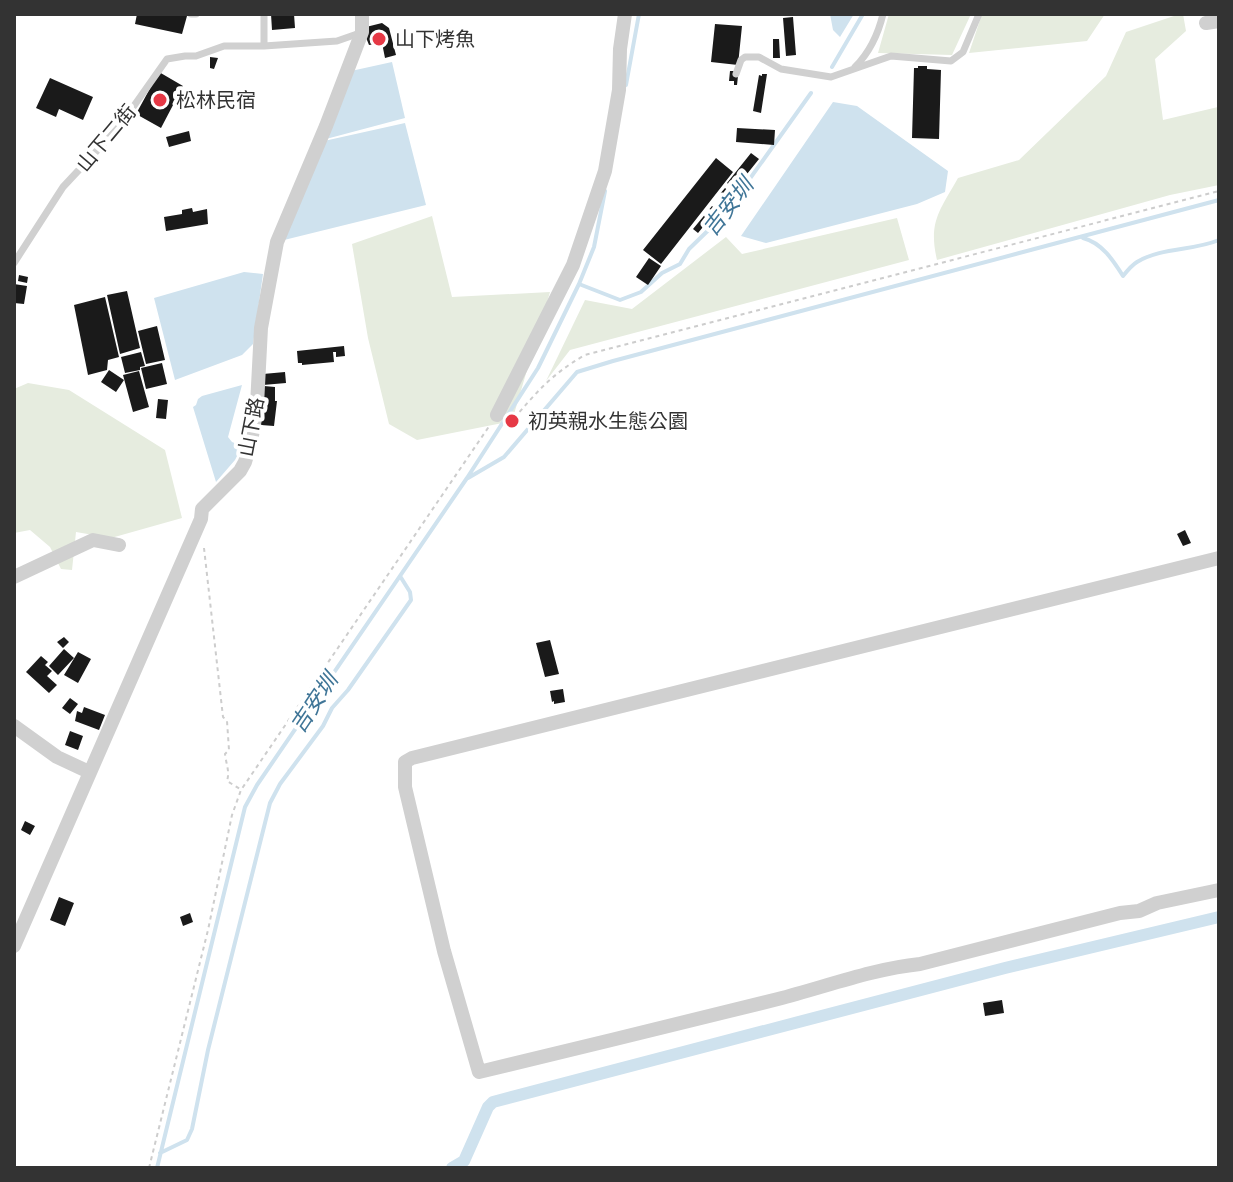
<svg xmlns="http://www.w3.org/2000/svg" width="1233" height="1182" viewBox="0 0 1233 1182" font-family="'Work Sans','Noto Sans TC',sans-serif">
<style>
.green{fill:#e6ecdf}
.water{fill:#cfe2ee}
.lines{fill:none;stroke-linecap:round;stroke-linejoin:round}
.stream{stroke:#cfe2ee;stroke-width:4}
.canal{stroke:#cfe2ee;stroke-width:12}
.building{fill:#1a1a1a}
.path{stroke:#cdcdcd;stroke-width:2;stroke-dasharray:4 4;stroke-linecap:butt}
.service{stroke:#d0d0d0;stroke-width:7}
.minor{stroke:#d0d0d0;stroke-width:14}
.poi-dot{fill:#e63946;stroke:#fff;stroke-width:3}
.labels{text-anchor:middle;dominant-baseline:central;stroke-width:8;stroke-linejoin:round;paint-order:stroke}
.poi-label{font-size:20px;fill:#333;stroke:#fff;text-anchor:start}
.street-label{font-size:20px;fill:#333;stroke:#fff}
.water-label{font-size:22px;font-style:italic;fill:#3f7597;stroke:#fff}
</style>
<rect width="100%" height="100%" fill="#fff"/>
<path class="green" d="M889,14H971L952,55L878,53Z
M982,14H1105L1087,41L969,53Z
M1180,14H1183L1186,31L1155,59L1163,120L1218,107L1219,185L1170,195L937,260C928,222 940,210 958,178L1019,160L1106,76L1126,32Z
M432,216L452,297L550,292L512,421L417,440L389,424L368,338L352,244Z
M897,218L909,260L570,350L546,381L585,300L632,309L726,237L742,254Z
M28,383L69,390L165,450L182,518L111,538L76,532L72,570L61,569L50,547L30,530L14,533V389Z"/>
<path class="water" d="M830,14H854L840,37L833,30Z
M392,62L405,118L326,139L351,71Z
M833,102L857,106L948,171L945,192L917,204L766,243L741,236Z
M405,123L426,205L280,241L324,141Z
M244,272L263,274L253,344L242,355L175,380L154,298Z
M242,385L228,437L232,442L242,446L235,460L216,482L193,407L196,405L198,399L202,396Z"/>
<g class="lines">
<path class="stream" d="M832,67L863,14
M626,85L639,14
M1083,238C1102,243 1113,260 1123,276C1127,271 1132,265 1137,262C1162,247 1193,251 1219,240
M579,284L620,300L641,292L662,273L680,264L689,249L724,215L811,93
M468,478L504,457L577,372L613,361L1219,200
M160,1153L187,1140L192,1129L208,1050L270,803L280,784L323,726L332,708L348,690L411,600L410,592L400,576
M157,1168L245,807L257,785L467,478L538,368L579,284L594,247L605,191"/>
<path class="canal" d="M452,1168L464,1161L488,1107L493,1102L1005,968L1219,917"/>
</g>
<path class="building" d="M137,14H177L187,16L182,34L135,24Z
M271,14H294L295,28L272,30Z
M793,17L796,55L786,56L783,18Z
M382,23L389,28L396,55L385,58L382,43L369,45L365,35L366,27Z
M715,24L742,26L738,65L711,62Z
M773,39H779L780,58H773Z
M210,57L218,58L214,69L210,68Z
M918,66H927V69L941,70L939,139L912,138L914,68H918Z
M730,71H734L738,76L737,85H734V81H729Z
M159,72L183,86L161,128L136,114Z
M762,74H767L761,113L753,111L759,75L762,76Z
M50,78L93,97L83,120L59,109L56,117L36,108Z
M737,128L775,130L774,145L736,142Z
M189,131L191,141L169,147L166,137Z
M751,153L759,159L735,189L727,183Z
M716,158L733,172L661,264L643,250Z
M725,188L731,193L725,200L719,195Z
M712,206L717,210L698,233L693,229Z
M192,208L193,212L207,209L208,224L166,231L164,217L182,214V210Z
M649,258L661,266L648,285L636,277Z
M19,275L28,277L27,283L18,281Z
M14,284L27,286L24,304L14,303Z
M127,291L140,348L120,354L107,295Z
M105,297L119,357L108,360L107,370L88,375L74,305Z
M157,326L165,360L146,364L138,331Z
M344,346L345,356L336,357V352H333L334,362L302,365V363H298L297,351Z
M141,352L145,366L140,367V370L125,373L121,357Z
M162,363L167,384L146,389L141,368Z
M109,370L124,380L116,392L101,382Z
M139,371L149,407L133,412L123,375Z
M285,372L286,383L263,385V374Z
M264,386L275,387V401H277L274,426L261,425Z
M158,399L168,400L166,419L156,418Z
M1185,530L1191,543L1183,546L1177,534Z
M64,637L69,642L63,648L57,642Z
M550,640L559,674L545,677L536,643Z
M64,649L74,658L58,675L49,666Z
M78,652L91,659L78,683L64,675Z
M41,656L48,662L45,665L52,671L47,676L57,685L49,693L26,672Z
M563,689L565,702L554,704V701L552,702L550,691Z
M70,698L78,704L70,714L62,708Z
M84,707L105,715L99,730L75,721L77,711L82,713Z
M70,731L83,736L78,750L65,745Z
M25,821L35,826L30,835L21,830Z
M59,897L74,903L65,926L50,920Z
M190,913L193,922L183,926L180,917Z
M1002,1000L1004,1013L985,1016L983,1003Z"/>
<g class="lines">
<path class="path" d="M509,422L510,423C536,393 550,375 585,355L1219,191
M204,548L223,717L227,721L229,750L225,754C226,764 230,771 227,781L240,789
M149,1168L208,930L232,815L241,790L490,425"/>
<path class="service" d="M191,14H196
M264,14V46
M855,67C870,52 878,35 883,14
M736,74L741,60L745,57H759L781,69L831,77L891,56L951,61L963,52L979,14
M14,263L63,187L119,127L167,59L185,56H196L224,46H264L337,41L360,33"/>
<path class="minor" d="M1206,23L1219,21
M497,415L573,265L605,171L619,90L620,49L625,14
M1219,558L412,758L405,762V787L444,951L479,1072C579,1048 678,1024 778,999C825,987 872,969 920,964L1120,913L1139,911L1157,903L1219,890
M14,577L93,540L119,545
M14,726L57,757L89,772
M14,946L201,519L202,509L240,471L245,462L251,442L257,405L261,328L277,242L326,126L362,32V14"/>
</g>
<g class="poi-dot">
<circle cx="379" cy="39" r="8"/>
<circle cx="160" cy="100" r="8"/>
<circle cx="512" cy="421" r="8"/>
</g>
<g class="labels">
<g class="poi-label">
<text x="395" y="39">山下烤魚</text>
<text x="176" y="100">松林民宿</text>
<text x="528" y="421">初英親水生態公園</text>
</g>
<g class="street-label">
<text transform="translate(106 138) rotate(-50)">山下二街</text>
<text transform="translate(251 427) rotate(-79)">山下路</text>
</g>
<g class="water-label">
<text transform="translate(728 207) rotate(-52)">吉安圳</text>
<text transform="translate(314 703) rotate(-56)">吉安圳</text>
</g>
</g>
<rect width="1233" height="1182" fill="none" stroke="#333333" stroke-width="32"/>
</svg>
